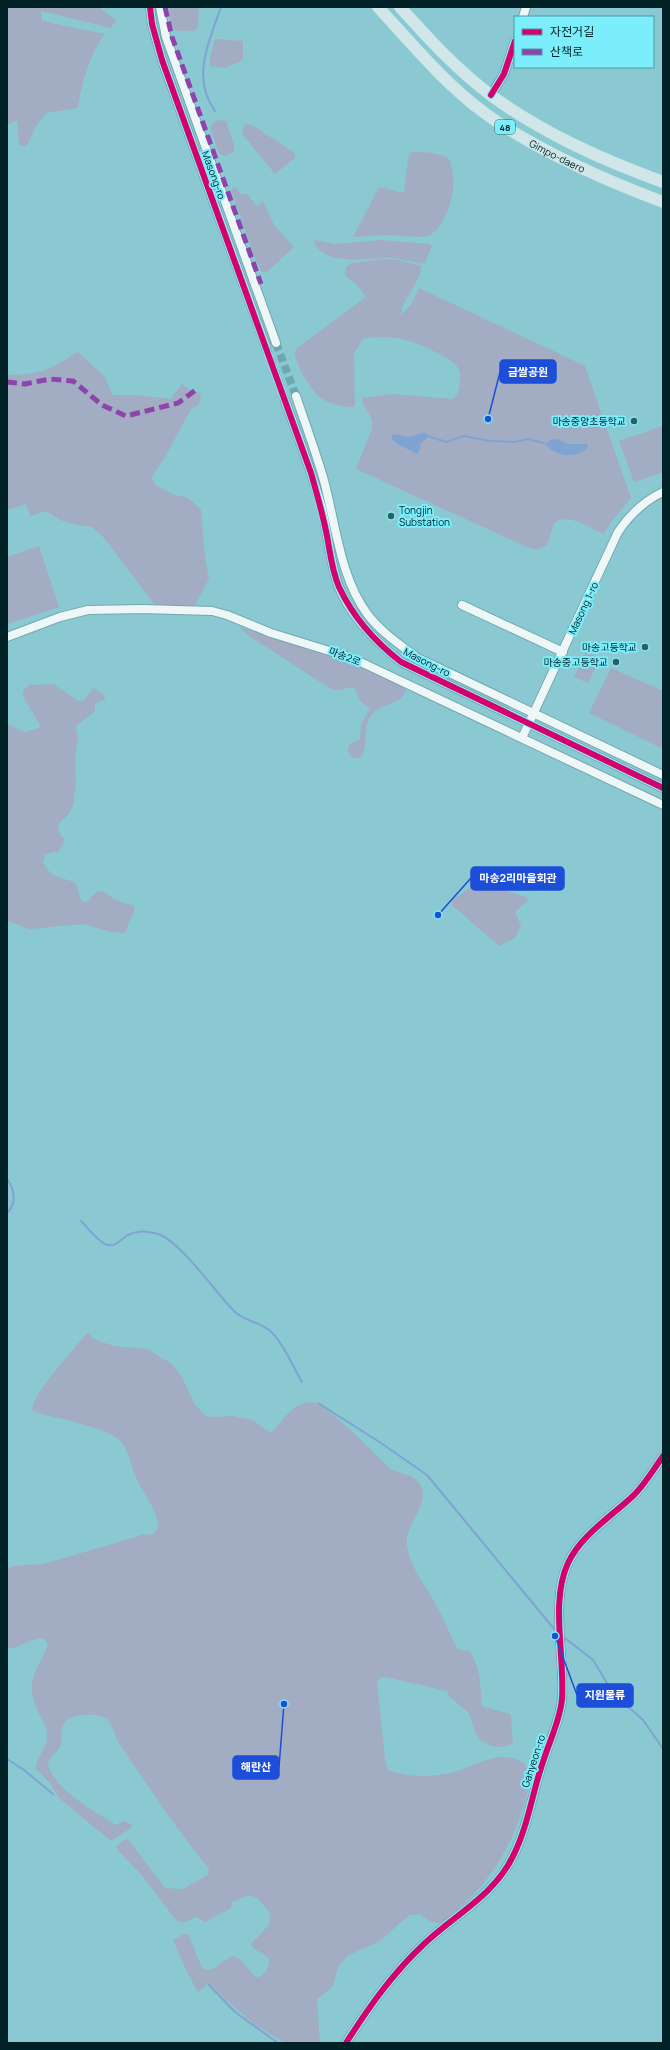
<svg xmlns="http://www.w3.org/2000/svg" width="670" height="2050" viewBox="0 0 670 2050" font-family="Manrope,'Noto Sans KR',sans-serif">
<style>
.green{fill:#a2acc2}
.water{fill:#7fa3d2}
.lines{fill:none;stroke-linecap:round;stroke-linejoin:round}
.stream{stroke:#7fa3d2;stroke-width:2}
.minor-tunnel{stroke:#6ea8af;stroke-width:8;stroke-dasharray:8 4;stroke-linecap:butt}
.minor-casing{stroke:#75a7ad;stroke-width:10}
.major-casing{stroke:#cae7ea;stroke-width:12}
.minor{stroke:#edf7f8;stroke-width:8}
.major{stroke:#d0e6e9;stroke-width:10}
.quiet{stroke:#8e44ad;stroke-width:5;stroke-dasharray:10 5;stroke-linecap:butt}
.cycleway-casing{stroke:#7bedfb;stroke-width:8}
.cycleway{stroke:#d6006c;stroke-width:6}
.poi-dot{fill:#305c62;stroke:#7bedfb;stroke-width:1.5}
.labels{text-anchor:middle;dominant-baseline:central;stroke-width:4;stroke-linejoin:round;paint-order:stroke}
.shield{fill:#7bedfb;stroke:#255f67;stroke-width:1}
.shield-label{font-size:9px;font-weight:bold;fill:#002227}
.street-label{font-size:10px;fill:#002227;stroke:#7bedfb}
.poi-label{font-size:10px;fill:#002227;stroke:#7bedfb;text-anchor:end}
.leader{fill:none;stroke:#1d4ed8;stroke-width:1.5}
.callout-dot{fill:#1d4ed8;stroke:#7bedfb;stroke-width:1.5}
.callout{fill:#1d4ed8;stroke:#1d4ed8;stroke-width:1.5}
.callout-label{font-size:11px;text-anchor:middle;font-weight:bold;fill:#fff}
</style>
<rect width="100%" height="100%" fill="#8ac9d1"/>
<path class="green" d="M7,7H99L116,20L111,28L41,11L42,21L104,34C89,58 82,80 78,108L47,113L38,123L26,147L19,144L17,121L8,124L7,120Z
M169,7H199L198,28C195,31 191,31 186,31C169,33 171,21 169,7Z
M215,39L243,41V60L225,68L210,66V57Z
M218,120L226,121L234,145V152L225,156L219,153L211,131V125Z
M246,124L252,125L295,153V158L275,174L242,134L243,128Z
M412,152C421,151 443,153 450,160C452,169 454,178 453,188C452,204 441,236 423,237L387,235L353,237L379,187L404,193L408,158Z
M235,187L242,195L246,193L257,206L263,201L274,225L294,247L267,272H262L255,258L231,190Z
M314,240L336,244L381,240L429,244L432,246L425,262L422,264C412,262 402,259 391,258C368,257 331,267 315,245Z
M384,259L398,260L421,266C421,283 401,300 401,315L412,303L419,288L585,366L631,498L611,522L604,534C590,528 569,512 554,523L547,545L537,550L529,548L356,469L372,429C374,412 363,412 362,398L393,394L452,399C461,395 460,379 460,371C455,362 449,359 441,355C416,341 391,333 363,339L354,353L355,407C344,408 332,404 322,399C313,394 290,358 296,349L366,297L358,286L345,275L346,267L351,263Z
M78,352L104,376L113,395H135L171,399L182,384L190,390L201,393L199,405L191,409L165,457L153,475L152,479L155,485L175,495L188,498L195,504L201,510L205,557L209,579L195,605H155L104,538L92,527L77,525L60,520L46,511L30,516L26,504L7,510V375C41,375 50,369 78,352Z
M663,426V472L634,482L619,441Z
M39,546L59,607L7,624V557Z
M239,626C261,636 404,673 406,692C397,707 379,701 369,719C363,731 368,751 360,758H353C343,750 349,742 360,740L361,725L370,708L361,702L354,687L338,690L331,689L246,634Z
M586,651L600,658L588,683L574,677Z
M611,668L663,691V743L661,748L589,713Z
M53,684L78,701L84,700L93,688C98,691 105,693 105,700L95,703V711L77,725L76,728L78,738L75,757L76,781L73,805L69,814L60,822L58,827L61,836L65,839L58,853L53,852L45,855L43,863L52,875L74,882C80,888 77,897 83,902H87L96,892L103,891L115,900L134,906L135,909L125,933L112,932L83,924L30,929C21,928 16,922 7,921V724L25,732L39,728L40,725L23,696V691L29,685Z
M473,885L505,890L528,898V901L515,912L521,926L515,938L499,946L452,905V901Z
M87,1333L96,1340L114,1346L147,1349L172,1364L182,1377L195,1405L206,1416L215,1417L232,1416L252,1420L271,1433C282,1422 292,1403 310,1402C326,1402 370,1450 384,1462C386,1465 390,1469 393,1470C405,1476 416,1473 422,1489C428,1506 404,1526 407,1546C410,1567 425,1585 435,1603C443,1618 450,1633 457,1649L469,1651C481,1665 480,1687 482,1705L484,1707L511,1714L513,1744L500,1747L491,1746L480,1740L475,1732L469,1713L450,1697L447,1691L386,1677H382L377,1681L385,1758L387,1768L390,1771C408,1777 428,1777 446,1774C470,1770 499,1746 523,1763C528,1767 531,1772 531,1778C520,1828 500,1873 461,1906C454,1912 447,1920 439,1923L431,1922L420,1914L409,1915L380,1941L347,1956L338,1967L333,1986L317,1999L320,2043H285L254,2024L225,1999L211,1985L208,1984L198,1992L188,1974L173,1940L184,1934H188L202,1968L206,1970L214,1968L232,1956C246,1958 248,1976 259,1977C266,1974 270,1966 269,1958L253,1948L251,1944L269,1925L270,1913L258,1899L250,1895L232,1902L231,1908L205,1922L196,1917L183,1923L176,1920L144,1878L116,1848L117,1846L127,1838L165,1888L183,1889L208,1875L209,1869C177,1830 149,1787 120,1745C116,1739 111,1722 107,1719C96,1712 68,1712 63,1726C60,1731 63,1738 61,1744C59,1753 48,1756 48,1766C59,1793 93,1810 116,1825L124,1821L132,1825L131,1828L111,1841L59,1798L50,1783L36,1769C36,1756 48,1748 47,1735C47,1725 40,1717 37,1709C24,1680 38,1670 48,1645L45,1639C32,1636 20,1648 7,1649V1571L12,1566L43,1564L61,1559L142,1535L153,1534L158,1528C159,1513 146,1497 139,1484C132,1471 130,1456 123,1444C113,1428 55,1418 35,1412L32,1409C34,1392 75,1348 87,1333Z"/>
<path class="water" d="M422,433H426L427,438L421,443L419,452L417,454L396,443L391,438L393,434L408,437Z
M557,439L568,444H587L588,447C578,459 556,457 546,445L550,440Z"/>
<g class="lines">
<path class="stream" d="M215,111C191,78 209,41 221,7
M425,435L446,442L464,436L490,441L515,442L528,439L547,444
M7,1179C15,1190 17,1203 7,1213
M81,1221C88,1228 96,1239 105,1244C116,1249 120,1239 128,1235C138,1230 149,1231 158,1234C180,1241 217,1294 235,1312C246,1322 265,1323 274,1335C286,1348 293,1367 302,1382
M318,1403L381,1443L427,1475L555,1630
M565,1638L593,1660L613,1693L643,1720L663,1749
M7,1759L24,1770L53,1794
M209,1985L235,2012L278,2043"/>
<path class="minor-tunnel" d="M276,343L296,396
M266,347L285,401"/>
<defs>
<path id="minor" d="M150,7L152,24L162,60L266,347
M160,7L166,37L276,343
M523,17L526,7
M491,95L504,74L515,41
M296,396C305,423 315,450 323,477C336,523 339,576 368,615C381,632 399,644 416,657L663,775
M285,401C298,436 311,470 321,505C328,531 329,559 338,585C350,616 375,641 401,662L663,788
M462,605L563,652
M7,637L60,617L88,610L143,609L212,611L227,615L271,633L352,658L663,805
M522,738L618,532C630,514 644,501 663,492
M346,2043C369,2007 392,1974 424,1944C453,1916 495,1895 513,1856C528,1827 532,1793 543,1762C549,1742 560,1721 562,1699C565,1656 550,1602 568,1563C581,1535 612,1516 634,1495C645,1484 654,1469 663,1456"/>
<g id="major">
<path id="s1" d="M378,7C412,44 445,84 486,114C536,150 605,180 663,202"/>
<path d="M400,7C428,38 457,70 492,96C544,134 603,160 663,182"/>
</g>
</defs>
<use href="#minor" class="minor-casing"/>
<use href="#major" class="major-casing"/>
<use href="#minor" class="minor"/>
<use href="#major" class="major"/>
<path class="quiet" d="M165,7L172,37L261,284
M7,382L25,384L50,379L73,381L102,405L126,416L178,403L197,389"/>
<defs>
<path id="cycleway" d="M150,7L152,24L162,60L311,473C317,494 323,515 327,536C330,552 332,571 339,587C353,617 374,641 401,662L663,788
M491,95L504,74L515,41
M346,2043C369,2007 392,1974 424,1944C453,1916 495,1895 513,1856C528,1827 532,1793 543,1762C549,1742 560,1721 562,1699C565,1656 550,1602 568,1563C581,1535 612,1516 634,1495C645,1484 654,1469 663,1456"/>
</defs>
<use href="#cycleway" class="cycleway-casing"/>
<use href="#cycleway" class="cycleway"/>
</g>
<g class="poi-dot">
<circle cx="634" cy="421" r="4"/>
<circle cx="391" cy="516" r="4"/>
<circle cx="645" cy="647" r="4"/>
<circle cx="616" cy="662" r="4"/>
</g>
<g class="labels">
<rect class="shield" x="495" y="120" width="20" height="14" rx="3"/>
<g class="shield-label">
<text x="505" y="127">48</text>
</g>
<g class="street-label">
<text stroke="none"><textPath href="#s1" startOffset="235">Gimpo-daero</textPath></text>
<text transform="translate(214 175) rotate(70)">Masong-ro</text>
<text transform="translate(583 608) rotate(-65)">Masong 1-ro</text>
<text transform="translate(345 656) rotate(21)">마송2로</text>
<text transform="translate(427 662) rotate(27)">Masong-ro</text>
<text transform="translate(533 1761) rotate(-72)">Gahyeon-ro</text>
</g>
<g class="poi-label">
<text x="626" y="421">마송중앙초등학교</text>
<text x="399" y="510" text-anchor="start">Tongjin<tspan x="399" dy="12">Substation</tspan></text>
<text x="637" y="647">마송고등학교</text>
<text x="608" y="662">마송중고등학교</text>
</g>
</g>
<path class="leader" d="M488 419L500 372M438 915L471 878M555 1636L577 1695M284 1704L279 1767"/>
<g class="callout-dot">
<circle cx="488" cy="419" r="4"/>
<circle cx="438" cy="915" r="4"/>
<circle cx="555" cy="1636" r="4"/>
<circle cx="284" cy="1704" r="4"/>
</g>
<g class="callout">
<rect x="500" y="360" width="56" height="23" rx="4"/>
<rect x="471" y="867" width="93" height="23" rx="4"/>
<rect x="577" y="1684" width="56" height="23" rx="4"/>
<rect x="233" y="1756" width="46" height="23" rx="4"/>
</g>
<g class="callout-label">
<text x="528" y="376">금쌀공원</text>
<text x="518" y="882">마송2리마을회관</text>
<text x="605" y="1699">지원물류</text>
<text x="256" y="1771">해란산</text>
</g>
<rect width="670" height="2050" fill="none" stroke="#002227" stroke-width="16"/>
<rect x="514" y="16" width="140" height="52" fill="#7bedfb" stroke="#4a9ca6"/>
<rect x="522" y="29" width="20" height="6" fill="#d6006c" stroke="#4a9ca6"/>
<text x="550" y="36" font-size="12" fill="#002227">자전거길</text>
<rect x="522" y="49" width="20" height="6" fill="#8e44ad" stroke="#4a9ca6"/>
<text x="550" y="56" font-size="12" fill="#002227">산책로</text>
</svg>
